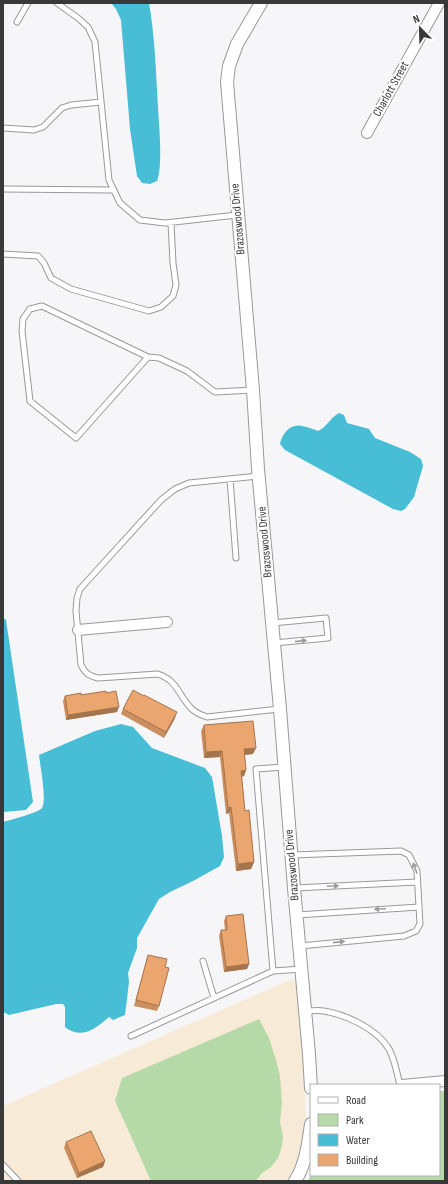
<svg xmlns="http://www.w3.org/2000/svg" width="448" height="1184" viewBox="0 0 448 1184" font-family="'Sofia Sans Condensed',sans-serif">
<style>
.education{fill:#f7ebd7}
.green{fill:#b6daa7}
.water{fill:#47bdd6}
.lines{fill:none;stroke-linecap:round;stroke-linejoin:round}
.service-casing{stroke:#98999a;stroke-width:7}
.minor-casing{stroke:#98999a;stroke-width:12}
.tertiary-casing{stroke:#98999a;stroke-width:14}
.service{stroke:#fff;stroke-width:5}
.minor{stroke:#fff;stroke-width:10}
.tertiary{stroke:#fff;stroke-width:12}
.wall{fill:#ca8e5f}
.shaded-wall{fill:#a4744d}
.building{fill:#eba56e;stroke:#a4744d}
.oneway{fill:#9c9c9c}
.labels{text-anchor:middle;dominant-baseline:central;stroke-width:4;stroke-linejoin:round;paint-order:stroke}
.street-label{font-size:12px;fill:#39393a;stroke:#fff}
</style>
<rect width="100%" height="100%" fill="#f6f6f8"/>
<path class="education" d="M292,979L295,981L298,985L304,1056L306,1128L302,1147L295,1167L287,1181H3V1106Z"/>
<path class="green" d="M259,1019L269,1038L276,1060L280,1076L282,1102L280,1122L283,1136L282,1146L278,1158L271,1167L262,1173L256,1181H151L115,1101L122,1078Z
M439,1091H445V1181H308L311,1174V1175H439Z"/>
<path class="water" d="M111,3H149C155,37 156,73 158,107C159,126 163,165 157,181L150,184L142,183L137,176L130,129L121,20L116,9Z
M339,413L344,415L347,423L369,429L375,438L410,452L421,459L423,466L414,497L405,509L401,511L393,509L285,450L280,444C282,434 290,423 302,426C308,427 313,429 318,431C327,427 330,418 339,413Z
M3,618L6,620L33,802L26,810L3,812Z
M121,724L133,727L152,748L205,768L212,777L222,836L224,857L220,866L193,881L170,892L159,899L137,938V948L128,973L129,982L125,1015L113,1020L109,1017C95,1029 82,1040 65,1027V1007L63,1004H56L9,1015L3,1012V822C10,820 38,813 42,808C47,801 40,765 39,755L95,731Z"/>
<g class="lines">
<defs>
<path id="service" d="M57,3L78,18L88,27L95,42L109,180L120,203L140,220L165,223L237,215
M17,22L28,3
M3,128L34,130L43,127L62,108L71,105L101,102
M3,189L114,190
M3,254L38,256L44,263L51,278L71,289L149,311L161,307L173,296L176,285L173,263L171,223
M148,357L42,306L30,309L23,319L22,331L30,401L76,438L148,357L159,358L187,371L215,392L253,390
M259,476L189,483L175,489L161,500L80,589L77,598L76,611L81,665C85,673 89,676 98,678L158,674C178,681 178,695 191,708C195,713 201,715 207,717L279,709
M230,479L236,558
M272,623L326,618L328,638L274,643
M292,855L401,851L409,855L417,871L420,924L416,931L404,936L300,946
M295,888L417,882
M297,915L419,907
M203,961L214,998
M273,971L256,769L284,767
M306,1011C312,1011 318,1010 324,1011C347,1015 377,1029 389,1049C395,1060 397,1074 400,1085
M131,1036L273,971L302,969
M3,1165L18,1181"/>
<path id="minor" d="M367,133L439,3
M78,630L167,622
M402,1085L445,1081"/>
<path id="tertiary" d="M261,3L237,44L229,66L227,82L253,390L258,469L280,709L294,888L309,1054L311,1088
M295,1181C306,1164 308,1144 311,1124"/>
</defs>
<use href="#service" class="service-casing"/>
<use href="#minor" class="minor-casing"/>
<use href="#tertiary" class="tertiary-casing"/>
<use href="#service" class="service"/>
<use href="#minor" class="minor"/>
<use href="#tertiary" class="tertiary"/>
</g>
<path class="wall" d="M106,693L117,712L66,720L63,701L65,696Z
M123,709L175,718L164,738L121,714Z
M204,725L253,754L244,755L246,770L244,776L242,777L245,811L254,862L251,869L236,871L229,813L226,814L220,757L204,758L201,731Z
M226,916L249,964L247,969L224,972L219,936L221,930H225L224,921Z
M148,955L165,967L159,1006L157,1011L134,1006Z
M66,1142L105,1161L103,1167L77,1178L64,1148Z"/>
<path class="shaded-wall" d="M119,707L117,712L66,720L68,715Z
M177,712L175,718L164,738L166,732Z
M256,748L253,754L241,755L244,749Z
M222,751L220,757L204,758L206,752Z
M246,770L244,776L239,777L241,771Z
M231,807L229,813L226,814L228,808Z
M254,862L251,869L236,871L238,864Z
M249,964L247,969L224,972L226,967Z
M105,1161L103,1167L77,1178L79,1173Z"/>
<path class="building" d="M133,690L144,696V695L177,712L166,732L123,709Z
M106,691V693L116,691L119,707L68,715L65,696L81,693V695Z
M253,721L256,748L244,749L246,770L241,771L245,811L249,810L254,862L238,864L231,807L228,808L222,751L206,752L204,725Z
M243,914L249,964L226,967L221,930H227L226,916Z
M148,955L167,959L165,967L169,968L159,1006L136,1000Z
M91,1131L105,1161L79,1173L66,1142Z"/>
<defs><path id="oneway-solid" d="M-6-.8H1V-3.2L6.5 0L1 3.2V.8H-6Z"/></defs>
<g class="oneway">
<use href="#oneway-solid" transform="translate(301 641) rotate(-6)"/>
<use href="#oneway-solid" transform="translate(415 868) rotate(-110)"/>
<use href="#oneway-solid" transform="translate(333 886) rotate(-3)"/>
<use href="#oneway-solid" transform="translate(380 909) rotate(177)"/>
<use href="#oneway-solid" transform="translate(339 942) rotate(-6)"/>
</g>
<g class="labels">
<g class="street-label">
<text transform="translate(391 89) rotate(-61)">Charlott Street</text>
<text transform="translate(238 219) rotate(-95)">Brazoswood Drive</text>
<text transform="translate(265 542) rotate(-95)">Brazoswood Drive</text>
<text transform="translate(292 865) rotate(-95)">Brazoswood Drive</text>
</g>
</g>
<rect width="448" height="1184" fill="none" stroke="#39393a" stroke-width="8"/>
<rect x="310" y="1084" width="130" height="92" fill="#ffffff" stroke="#b0b0b0"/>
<rect x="318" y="1097" width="20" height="6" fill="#ffffff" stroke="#b0b0b0"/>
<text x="346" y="1104" font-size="12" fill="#39393a">Road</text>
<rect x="318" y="1114" width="20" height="12" fill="#b6daa7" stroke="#b0b0b0"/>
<text x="346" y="1124" font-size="12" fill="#39393a">Park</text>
<rect x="318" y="1134" width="20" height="12" fill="#47bdd6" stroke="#b0b0b0"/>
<text x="346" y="1144" font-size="12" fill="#39393a">Water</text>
<rect x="318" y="1154" width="20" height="12" fill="#eba56e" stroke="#b0b0b0"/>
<text x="346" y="1164" font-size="12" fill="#39393a">Building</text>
<g transform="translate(420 28) rotate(337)" stroke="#ffffff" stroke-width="3" paint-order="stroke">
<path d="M0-3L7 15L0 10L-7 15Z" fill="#39393a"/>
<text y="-6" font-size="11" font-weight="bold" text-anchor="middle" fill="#39393a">N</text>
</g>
</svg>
